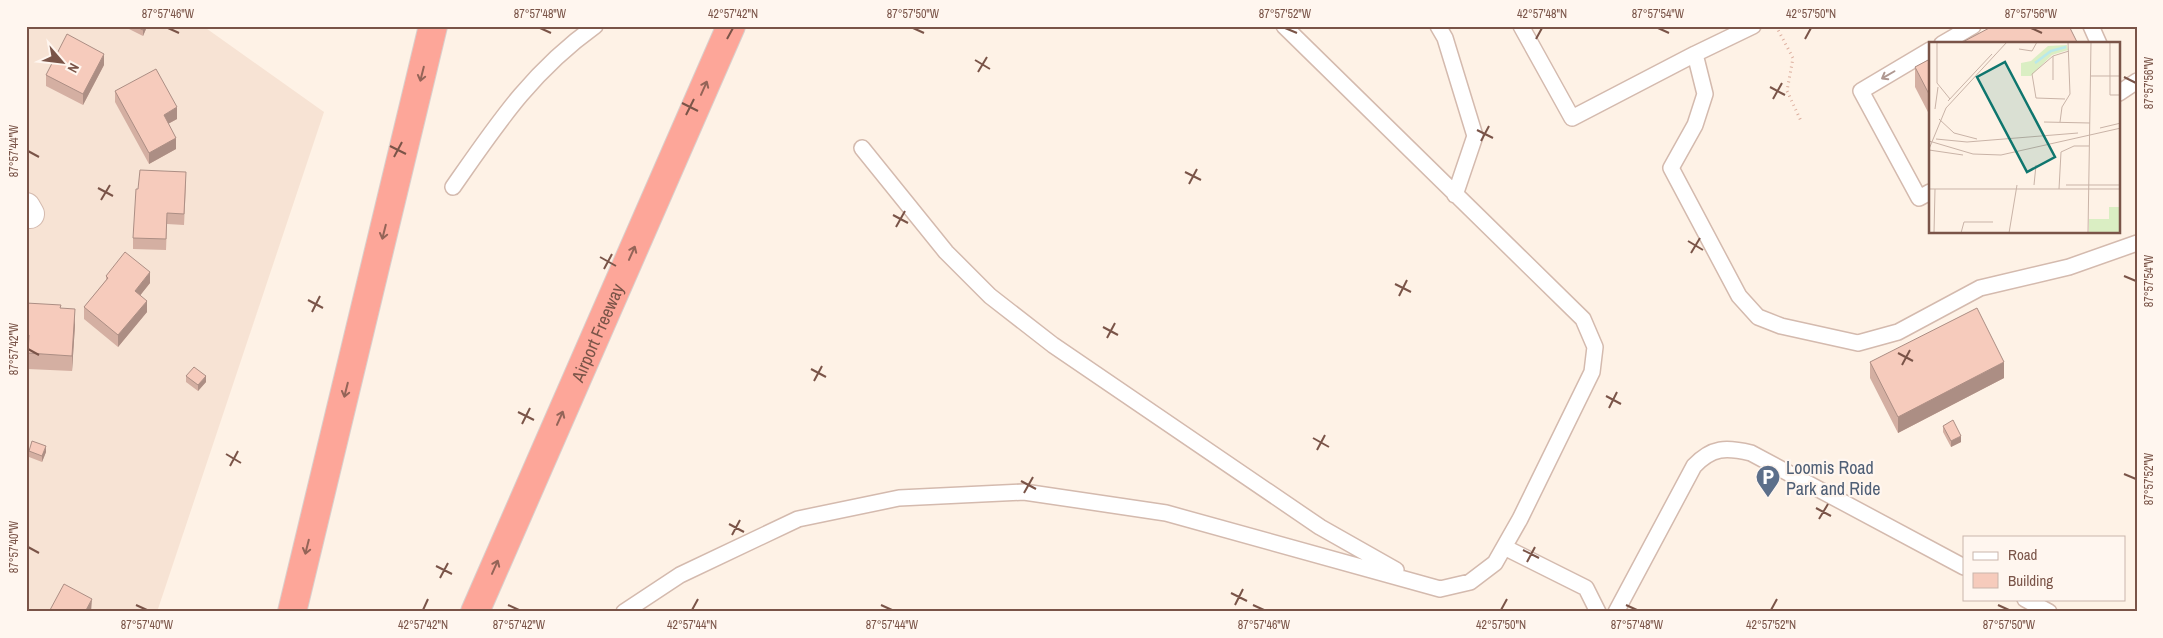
<svg xmlns="http://www.w3.org/2000/svg" width="2163" height="638" viewBox="0 0 2163 638" font-family="'Archivo Narrow',sans-serif">
<style>
.residential{fill:#f7e3d4}
.lines{fill:none;stroke-linecap:round;stroke-linejoin:round}
.service-casing{stroke:#d4baae;stroke-width:18}
.minor-casing{stroke:#d4baae;stroke-width:30}
.motorway-casing{stroke:#dacfcc;stroke-width:30}
.path{stroke:#dcae9e;stroke-width:3;stroke-dasharray:1 4;stroke-linecap:butt}
.service{stroke:#fff;stroke-width:15}
.minor{stroke:#fff;stroke-width:28}
.motorway{stroke:#fda699;stroke-width:28}
.wall{fill:#d4afa2}
.shaded-wall{fill:#ac8e84}
.building{fill:#f6cbbc;stroke:#ac8e84}
.oneway{stroke:#946458}
.oneway2{stroke:#af9891}
.ticks{fill:none;stroke:#7a5448;stroke-width:2}
.labels{text-anchor:middle;dominant-baseline:central;stroke-width:4.5;stroke-linejoin:round;paint-order:stroke}
.street-label{font-size:18px;fill:#7a5448;stroke:#fff6ef}
.service-label{font-size:18px;fill:#4e5e75;stroke:#fff6ef;text-anchor:start}
.inset-river{fill:none;stroke:#b9e9ea;stroke-width:2.5}
.inset-road{fill:none;stroke:#c9b3a7;stroke-width:1}
.view{fill:#0f766e;fill-opacity:0.15;stroke:#0f766e;stroke-width:2.5}
.inset-edge{fill:none;stroke:#7a5448;stroke-width:2.5}
.neatline{fill:none;stroke:#7a5448;stroke-width:2}
.ticks-label{font-size:12px;text-anchor:middle;fill:#7a5448}
</style>
<rect width="100%" height="100%" fill="#fef2e6"/>
<path class="residential" d="M26,26H203L324,112L157,612H26Z"/>
<g class="lines">
<defs>
<path id="service" d="M1438,26L1445,38L1475,136L1455,195
M1521,26L1572,118L1695,54L1753,26
M2091,26L2099,44
M1942,44L1973,26
M1930,50L1861,91L1919,198L1930,192
M1695,54L1705,94L1695,125L1671,168L1739,296L1758,317L1781,326L1858,343L1898,332L1980,288L2069,267L2137,243
M2119,93L2137,81
M862,148L946,252L990,296L1053,345L1320,527L1396,570
M453,187C497,124 531,72 595,26
M1504,547L1586,588L1598,612
M2025,599L2049,612
M624,612L680,575L798,519L899,498L1024,492L1166,513L1440,589L1470,582L1495,563L1520,519L1592,372L1595,347L1583,319L1284,26
M1616,612L1694,466C1712,447 1726,447 1751,453L1964,567"/>
<path id="minor" d="M26,207L30,214"/>
<g id="motorway">
<path d="M292,612L433,26"/>
<path id="s1" d="M475,612L731,26"/>
</g>
</defs>
<use href="#service" class="service-casing"/>
<use href="#minor" class="minor-casing"/>
<use href="#motorway" class="motorway-casing"/>
<path class="path" d="M1776,26L1793,58L1787,91L1801,121"/>
<use href="#service" class="service"/>
<use href="#minor" class="minor"/>
<use href="#motorway" class="motorway"/>
</g>
<path class="wall" d="M129,26H146V29L143,36L129,29Z
M1930,59V116L1915,87V67Z
M104,65L83,105L46,86V75Z
M115,91L177,119L168,124L176,149L149,164L115,102Z
M186,184L184,225L167,224L166,250L133,249V238Z
M106,276L150,283L140,295L147,312L118,347L84,319V307L106,280Z
M26,303L61,308L75,325L72,371L28,369V351H26Z
M1870,362L2004,378L1898,433L1870,378Z
M186,376L206,382L198,391L186,382Z
M1943,426L1961,442L1951,447L1943,432Z
M29,451L46,452L42,462L29,457Z"/>
<path class="shaded-wall" d="M145,26H146V29L143,36V30Z
M104,54V65L83,105V94Z
M177,107V119L164,126V115Z
M176,138V149L149,164V153Z
M150,272V283L135,302V291Z
M147,301V312L118,347V335Z
M75,309V325L72,371V356Z
M2004,362V378L1898,433V417Z
M206,376V382L198,391V385Z
M1961,436V442L1951,447V441Z
M46,446V452L42,462V456Z
M92,599L91,612H85Z"/>
<path class="building" d="M135,26H145L143,30Z
M1993,26H2069L2078,44H1959Z
M67,34L104,54L83,94L46,75Z
M1930,59V96L1915,67Z
M156,69L177,107L164,115L176,138L149,153L115,91Z
M140,170L186,172L184,214L167,213L166,239L133,238L136,189H138Z
M125,252L150,272L135,291L147,301L118,335L84,307L108,278L106,276Z
M26,303L61,305L60,308L75,309L72,356L28,353L29,335H26Z
M1977,308L2004,362L1898,417L1870,362Z
M194,367L206,376L198,385L186,376Z
M1953,420L1961,436L1951,441L1943,426Z
M32,441L46,446L42,456L29,451Z
M64,584L92,599L85,612H53L50,610Z"/>
<defs><path id="oneway-shaft" d="M-6 0H5M1.5-3L5.5 0L1.5 3" fill="none" stroke-width="1.6" stroke-linecap="round" stroke-linejoin="round" transform="scale(1.25)"/></defs>
<g class="oneway">
<use href="#oneway-shaft" transform="translate(422 74) rotate(104)"/>
<use href="#oneway-shaft" transform="translate(704 88) rotate(-66)"/>
<use href="#oneway-shaft" transform="translate(384 232) rotate(104)"/>
<use href="#oneway-shaft" transform="translate(632 253) rotate(-66)"/>
<use href="#oneway-shaft" transform="translate(346 390) rotate(104)"/>
<use href="#oneway-shaft" transform="translate(560 418) rotate(-66)"/>
<use href="#oneway-shaft" transform="translate(307 547) rotate(104)"/>
<use href="#oneway-shaft" transform="translate(495 567) rotate(-66)"/>
</g>
<use class="oneway2" href="#oneway-shaft" transform="translate(1888 75) rotate(150)"/>
<path class="ticks" d="M168,28L179,33M540,28L551,33M913,28L924,33M1285,28L1297,33M1658,28L1669,33M2031,28L2042,33M727,39L733,28M1536,39L1542,28M1805,39L1811,28M975,60L990,69M978,72L987,57M2124,77L2136,83M1770,87L1785,95M1773,99L1782,83M682,103L698,111M686,115L694,99M1477,130L1493,138M1481,141L1489,126M390,146L406,154M28,151L39,157M394,157L402,142M1185,172L1201,180M1189,184L1197,169M98,188L113,196M101,200L110,185M893,215L908,223M896,227L905,211M1688,241L1703,250M1691,253L1700,238M600,257L616,266M604,269L612,254M2124,276L2136,281M1395,284L1411,292M1399,296L1407,280M308,300L323,308M312,312L320,296M1103,327L1118,335M1107,338L1115,323M28,349L39,355M1898,353L1913,361M1902,365L1910,350M811,369L826,377M814,381L822,366M1606,396L1621,404M1609,408L1617,392M518,412L534,420M522,424L530,408M1313,438L1329,447M1317,450L1325,435M226,454L241,463M230,466L238,451M2124,474L2136,479M1021,481L1036,489M1024,493L1033,477M1816,508L1831,516M1819,519L1828,504M729,524L744,532M732,535L740,520M28,547L39,553M1523,550L1539,558M1527,562L1535,547M436,566L452,574M440,578L448,563M1231,593L1247,601M136,605L147,610M508,605L519,610M881,605L892,610M1235,605L1243,589M1253,605L1264,610M1626,605L1637,610M1998,605L2009,610M423,610L428,599M692,610L698,599M1501,610L1507,599M1771,610L1777,599"/>
<defs>
<symbol id="parking-pin" viewBox="-11 -11 22 30"><path d="M0 17L-7.5 6A9.5 9.5 0 1 1 7.5 6Z" fill="#5c6f8a" stroke="#fff6ef"/><path d="M-3.5-5.5H1a3.5 3.5 0 0 1 0 7H-1V5.5H-3.5ZM-1-3.4V-.6H.8a1.4 1.4 0 0 0 0-2.8Z" fill="#fff"/></symbol>
</defs>
<g fill-rule="evenodd">
<use href="#parking-pin" x="1754" y="463" width="28" height="38"/>
</g>
<g class="labels">
<g class="street-label">
<text stroke="none"><textPath href="#s1" startOffset="305">Airport Freeway</textPath></text>
</g>
<g class="service-label">
<text x="1786" y="467">Loomis Road<tspan x="1786" dy="21">Park and Ride</tspan></text>
</g>
</g>
<g transform="translate(1929 42)">
<rect width="191" height="191" fill="#fef2e6"/>
<path d="M138,3L139,8L123,13L102,34H92V21L102,19L119,4ZM180,165H191V191H160V177H180Z" fill="#daeec3"/>
<path class="inset-river" d="M106,21L122,9L137,5"/>
<path class="inset-road" d="M8,0V41L21,57M181,0V53H192M90,7L103,9L108,0M124,14V38M162,34H192M136,57L107,56L103,32L124,14L140,9M19,59L63,12M6,67L9,45M10,77L25,91L48,97M115,80L161,81M131,80L133,65L141,52L139,0M171,86L192,81M7,97L38,100L149,91M0,99L44,112L72,113L192,86M0,107L17,66L78,0M0,108L34,113M105,143L107,123M137,143H192M0,147H192M130,147L132,110L145,104H160M5,191L6,147M32,191L35,180H64M80,191L88,143M159,191L162,0"/>
<path class="view" d="M76,20L126,115L98,130L48,35Z"/>
<rect width="191" height="191" class="inset-edge"/>
</g>
<rect width="2163" height="638" fill="none" stroke="#fff6ef" stroke-width="55"/>
<rect x="1963" y="536" width="162" height="65" fill="#fff6ef" stroke="#cab5ac"/>
<rect x="1973" y="552" width="25" height="8" fill="#ffffff" stroke="#cab5ac"/>
<text x="2008" y="560" font-size="15" fill="#7a5448">Road</text>
<rect x="1973" y="573" width="25" height="15" fill="#f6cbbc" stroke="#cab5ac"/>
<text x="2008" y="586" font-size="15" fill="#7a5448">Building</text>
<g transform="translate(62 62) rotate(118)" stroke="#fff6ef" stroke-width="4" paint-order="stroke">
<path d="M0-4L9 19L0 12L-9 19Z" fill="#7a5448"/>
<text y="-8" font-size="14" font-weight="bold" text-anchor="middle" fill="#7a5448">N</text>
</g>
<rect x="28" y="28" width="2108" height="582" class="neatline"/>
<g class="ticks-label">
<text x="168" y="18">87°57'46"W</text>
<text x="540" y="18">87°57'48"W</text>
<text x="733" y="18">42°57'42"N</text>
<text x="913" y="18">87°57'50"W</text>
<text x="1285" y="18">87°57'52"W</text>
<text x="1542" y="18">42°57'48"N</text>
<text x="1658" y="18">87°57'54"W</text>
<text x="1811" y="18">42°57'50"N</text>
<text x="2031" y="18">87°57'56"W</text>
<text transform="translate(2149 83) rotate(-90)" y="4">87°57'56"W</text>
<text transform="translate(14 151) rotate(-90)" y="4">87°57'44"W</text>
<text transform="translate(2149 281) rotate(-90)" y="4">87°57'54"W</text>
<text transform="translate(14 349) rotate(-90)" y="4">87°57'42"W</text>
<text transform="translate(2149 479) rotate(-90)" y="4">87°57'52"W</text>
<text transform="translate(14 547) rotate(-90)" y="4">87°57'40"W</text>
<text x="147" y="629">87°57'40"W</text>
<text x="423" y="629">42°57'42"N</text>
<text x="519" y="629">87°57'42"W</text>
<text x="692" y="629">42°57'44"N</text>
<text x="892" y="629">87°57'44"W</text>
<text x="1264" y="629">87°57'46"W</text>
<text x="1501" y="629">42°57'50"N</text>
<text x="1637" y="629">87°57'48"W</text>
<text x="1771" y="629">42°57'52"N</text>
<text x="2009" y="629">87°57'50"W</text>
</g>
</svg>
